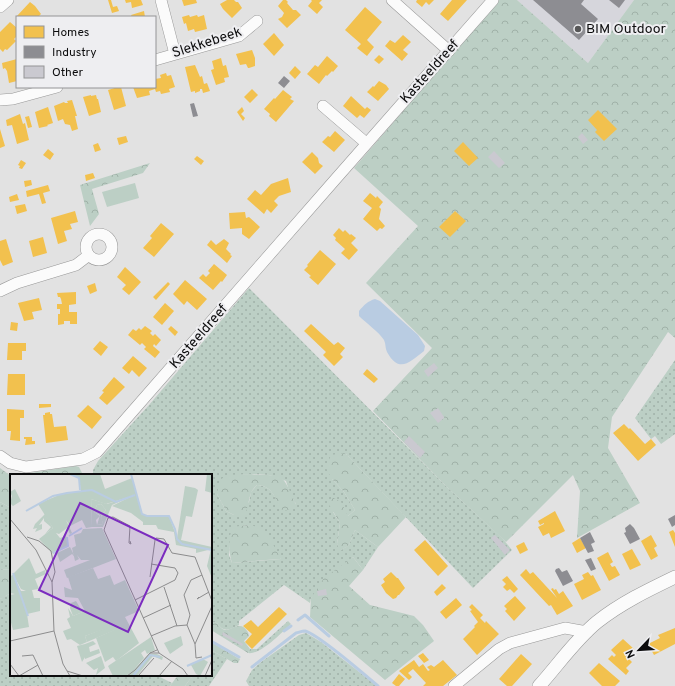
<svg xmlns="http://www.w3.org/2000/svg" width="675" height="686" viewBox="0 0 675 686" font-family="Overpass,sans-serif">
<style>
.built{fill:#d6d6dc}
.grass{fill:url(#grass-dots);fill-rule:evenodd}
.forest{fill:url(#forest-crowns)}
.green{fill:#bccfc5}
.water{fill:#b9cce2}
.homes{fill:#f2c14e}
.industry{fill:#8d8d92}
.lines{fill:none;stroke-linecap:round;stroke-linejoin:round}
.stream{stroke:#b9cce2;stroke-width:3}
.building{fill:#cac9d0}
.minor-casing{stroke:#989898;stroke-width:12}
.tertiary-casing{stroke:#989898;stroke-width:14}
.minor{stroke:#fbfbfb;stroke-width:11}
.tertiary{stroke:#fbfbfb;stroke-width:13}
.poi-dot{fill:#575758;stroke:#eeeef1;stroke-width:1.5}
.labels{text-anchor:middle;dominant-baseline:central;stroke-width:4;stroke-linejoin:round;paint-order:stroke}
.poi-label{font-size:14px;fill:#0c0c0d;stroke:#eeeef1;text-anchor:start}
.street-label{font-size:14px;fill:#0c0c0d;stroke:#eeeef1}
.inset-river{fill:none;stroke:#b9cce2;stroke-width:2}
.inset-road{fill:none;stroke:#8c8c8d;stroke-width:1}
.view{fill:#7b2cbf;fill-opacity:0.15;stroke:#7b2cbf;stroke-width:2}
.inset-edge{fill:none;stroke:#0c0c0d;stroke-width:2}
</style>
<defs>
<pattern id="grass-dots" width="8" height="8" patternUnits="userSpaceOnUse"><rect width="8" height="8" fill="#bccfc5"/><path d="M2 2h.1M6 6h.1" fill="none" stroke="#a0b1a8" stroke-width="1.8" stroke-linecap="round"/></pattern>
<pattern id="forest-crowns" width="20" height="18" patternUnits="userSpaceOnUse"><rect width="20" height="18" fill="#bccfc5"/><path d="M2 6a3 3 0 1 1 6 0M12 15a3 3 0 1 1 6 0" fill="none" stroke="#a0b1a8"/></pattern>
</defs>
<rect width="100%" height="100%" fill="#e2e2e2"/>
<path class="built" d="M517,0H634L588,63Z"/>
<path class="grass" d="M249,288L447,487L502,538L512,550L473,588L345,453L332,479L344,492L355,510L348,516L333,512L340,523L337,544L341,550L349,545L355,530L378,547L363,570L353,557L311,598L310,603L284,585L239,621V625C229,630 224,633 217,623L211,622V475H93V470L98,461L149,405ZM251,474L270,475L286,481L290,494L296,504L281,509C275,497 272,486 257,485L251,492L249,502L234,515L226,511L217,494L240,475ZM249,525L281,559L232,563L229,555L231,533L242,526Z
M675,360V434L661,444L655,436L651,439L635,418Z
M0,502L11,508V569L0,570Z
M11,593V675H156L172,683L170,686H0V599Z
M288,621L291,624C281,633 261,655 248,653L250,649H257Z
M306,633L321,642L377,686H249L246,681L252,670L261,662L299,635Z
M211,650L227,659L209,686H185L193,675H211Z"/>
<path class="forest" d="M499,0H517L588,63L634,0H675V338L668,332L612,417L608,448L640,503L577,538L580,491L573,475L506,542L447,487L373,411L432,348L366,283L418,226L354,168Z
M150,163L143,173L92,189L99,214L90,226L80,185Z
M345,453L406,517L378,547L355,530L349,545L340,551L337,544L340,523L328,503L332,497L341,502L348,516L355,510L344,492L332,479L326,468L331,455Z
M76,466L79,467L83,475H17Z
M0,468L11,476V508L0,502Z
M251,474C260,476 269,474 277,476C287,478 291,496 296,504C291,511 289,512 280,509C275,497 272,486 257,485C255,487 252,490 251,493C248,500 249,508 244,515H234L226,511L217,494L220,480L227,475Z
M249,525L259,527L268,535L281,559L266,560L232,563C228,551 229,539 232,527Z
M353,557L363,570L349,586L370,605L414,616L423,625L434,641L385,680L310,617L311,598L324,578Z
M11,569V593L0,599V570Z
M211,622L217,623C226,636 229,627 239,626C244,625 249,632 249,636L244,641L250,649L248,653L211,630Z
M211,642L236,657L240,659L238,663H234L211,650Z
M178,675H193L185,686H170Z"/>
<path class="green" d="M135,183L139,198L107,207L102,192Z"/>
<path class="water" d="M375,299L380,301L418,335L425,346L424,351C410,362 399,374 387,352C385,348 386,344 384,340C379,332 366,323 359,316V311C364,305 368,301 375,299Z"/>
<path class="homes" d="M108,0H111L113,7L117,6L119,11L112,13Z
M125,0H141L143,5L132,8L131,2L126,3Z
M182,0H196L197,3L184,6Z
M227,0H234L236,2H238L242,8L232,18L223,9L220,4Z
M283,0H286L288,2L287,3L293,10H296L301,15L287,28L278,19L282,17L284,13L278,6Z
M311,0H322L319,3L323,7L317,14L308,6L312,1Z
M417,0H434L429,5L426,2L422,7L416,2Z
M452,0H467L448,21L440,14Z
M30,2L35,6L41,14L38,17H16Z
M365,7L382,22L367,40L374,47L367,56L357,48L361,44L345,30Z
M144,11L145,17H132L131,15Z
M189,15L190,17L197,15L198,17L204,15L207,29L195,32L194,29L188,31L186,23L184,24L182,17Z
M10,22L17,28V36L14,39L16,41L7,50L5,49L3,52L0,49V32Z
M274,33L284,45L274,56L263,44Z
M403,35L411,42L403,50L408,54L402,61L385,46L390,40L395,43Z
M252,50L255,58V66L249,68H248L246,64L240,65L236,54Z
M379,55L384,59L379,64L374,60Z
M327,56L338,66L333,72L332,71L327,76L326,75L319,84L307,74L315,65L318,67Z
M221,58L223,66L226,65L229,77L224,78L225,82L216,85L211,70L214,69L212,61Z
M17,59V81L9,83L7,71L5,68L3,69L2,63Z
M195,65L200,77L202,76L204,84L207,83L210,91L203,93L202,89H200V91L195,93V91L191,92L185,67Z
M295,66L301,72L295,79L289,73Z
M166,73L167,76L171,75L175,87L169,89L170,92L161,94L160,91L156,92L155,89L149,91L150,95L137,98L133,87H155V79L161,78L160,75Z
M379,81L386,85L389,89L378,101L367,92L373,86L374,87Z
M118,87H121L126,106L114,110L108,90Z
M252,89L258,95L250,103L244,97Z
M283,90L292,97L290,99L294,101L276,122L269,116L270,114L264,109L274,98L275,99Z
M91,95V96L96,95L97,99H98L101,112L89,116L83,97Z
M351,96L365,109L367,107L371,110L364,118L360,115L357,118L343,106Z
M72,100L77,116H75L78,129L72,131L70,125L65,124L63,119L58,121L54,106L64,102L65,103H68L67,101Z
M48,107L53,123L47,125L48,126L39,128L35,112Z
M242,107L244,111L241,114L245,118L243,121L237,112Z
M598,110L617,129L604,141L595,132L597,130L588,120Z
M20,114L23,124L25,123L29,140L17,144L12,125L7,126L6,120Z
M29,116L32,127L28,128L25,117Z
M0,129L5,146L0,148Z
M335,131L345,140L334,152L322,142L328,136L330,137Z
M126,136L128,142L119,145L117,138Z
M463,142L478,158L469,166L454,151Z
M98,143L101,150L95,152L93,145Z
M48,149L54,154L50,160L43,155Z
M312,152L318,158L319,163L323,166L315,174L302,162Z
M197,156L204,161L201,165L194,159Z
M21,160L26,163L22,169L19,168L20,166L18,165Z
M93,173L95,178L86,181L85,175Z
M288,178L291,192L279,196L274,201L278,205L271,213L267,209L264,214L247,199L255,190L261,195L271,184Z
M31,180L32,185L25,187L24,181Z
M48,185L50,191L43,193L46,203L42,204L39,194L27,197L26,191Z
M370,193L376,198L377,196L383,202L379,207L381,209L379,219L385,226L382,229L380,228L377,231L363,219L372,208L363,201Z
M17,194L19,200L10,202L9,197Z
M25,204L27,211L17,214L15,206Z
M75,211L78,222L70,224L72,229L64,231L67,241L58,244L51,218Z
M455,211L466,221L450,237L439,227Z
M245,212L246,218L249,217L260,227L249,239L242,234V228L230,229L229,213Z
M161,223L174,234L154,257L143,248L152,238L150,236Z
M339,228L343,232L345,230L350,235L351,234L356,238L351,243L358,250L349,260L341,253L345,249L335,240L336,238L333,235Z
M43,237L47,253L33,257L29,241Z
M6,239L13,262L3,266L0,260V241Z
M224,239L229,243L226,249L231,254L230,255L232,256L227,263L207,245L211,240L216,245Z
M320,250L336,264L318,285L309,277L311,276L304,270L308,266L307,265Z
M214,264L227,275L222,282L221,281L213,290L199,278L203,274L206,277L210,273L208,271Z
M125,267L141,282L129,295L122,289L126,285L117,277Z
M185,280L207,299L197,310L187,301L184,305L173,294Z
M168,282L170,284L156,300L153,297Z
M95,283L97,291L90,294L87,286Z
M76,292V304L69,305V312H77V324H70V321H64V324L58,325V314H60V309H57V304H62L61,299L60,297H58L57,293Z
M39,298L42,310L32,312L34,319L24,321L18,303Z
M165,303L174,311L162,325L153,317Z
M11,322L18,323L17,331L10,330Z
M311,324L334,345L338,342L345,348L340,354L343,357L334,366L323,355L326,352L304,331Z
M145,326L152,331L150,333L153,336L155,334L161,340L156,346L154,344L153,346L160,352L155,358L144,349L146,347L142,343L140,345L128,335L133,329L136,331L139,328L141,330Z
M171,326L178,332L175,336L168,329Z
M100,341L108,347L101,356L93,349Z
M8,343H26V351H22V360H7Z
M133,356L147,368L139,377L132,370L129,374L122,368Z
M367,369L378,379L374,383L363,374Z
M8,374H25V395H7Z
M114,377L125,387L107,405L99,398L104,392L102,391Z
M39,404H51V407L39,408Z
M88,405L102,417L92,429L77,416Z
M7,409L24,410V418H20V441L10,440L11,431H7Z
M50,412V414H52L54,427L66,426L68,440L46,443L43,415H45V413Z
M624,424L629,429L630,428L645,444L651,439L656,445L638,461L613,433Z
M24,437H32V441H35V444L25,445L26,439H24Z
M555,511L565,531L551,538L549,533L543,536L538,527L544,524V523L540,525L538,521Z
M673,530L675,533V547L669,532Z
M651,535L657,546L654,548L658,556L651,560L641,541Z
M580,538L586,548L577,553L572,543Z
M425,540L448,566L438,576L414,550Z
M524,542L528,550L520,554L516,546Z
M632,549L641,565L630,570L622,554Z
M608,552L613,562L610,564L612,567L615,566L620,575L609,581L597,558Z
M526,569L530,574L533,572L557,598L551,589L553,588L554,590L556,589L559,594L563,591L573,606L557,615L551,605L549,606L520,575Z
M391,572L397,578H398L405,588L399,595H398L396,598L393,599L386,593L381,585L385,582L383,579Z
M588,572L591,576L593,575L601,590L582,600L574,584L584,579L582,575Z
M507,576L518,589L514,593L510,589L507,591L503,587L506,584L502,580Z
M442,584L446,588L437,596L434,592Z
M515,596L526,608L514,621L505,611L507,609L504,606Z
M456,598L462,605L446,619L440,612Z
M472,604L483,615L480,618L485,623L486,621L499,634L477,655L463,639L475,627L474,626L478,622L470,611L472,610L469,607Z
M279,607L287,614L252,649L245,642L252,634L243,626L251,620L258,627Z
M675,628V644L654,655L648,644L660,638L658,635Z
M623,639L634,649L633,650L635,653L629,659L632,662L626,668L629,671L626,675L608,659L612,655L614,657L616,655L611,650Z
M423,653L429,660L424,663L418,656Z
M521,654L532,664L512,686H507L499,679Z
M414,660L419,667L423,664L428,671L430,670L427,667L431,665L434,667L443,660L457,675L443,686H423L426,683L413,669L408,673L412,677L409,680L399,671Z
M599,663L620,681L615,686H602L589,673Z
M399,674L405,679L399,686H396L392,683Z"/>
<path class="industry" d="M533,0H584L581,4L598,19L579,40Z
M609,0H625L619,8Z
M284,76L290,81L284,88L278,83Z
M194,103L198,116L193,117L190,104Z
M675,515V525L672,527L668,519Z
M630,524L634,528L640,539L630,544L624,533L626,532L625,528Z
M590,532L595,542L591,544L594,551L588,553L580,538Z
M591,558L596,569L591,571L585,560Z
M559,568L562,572L567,570L573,581L563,586L555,571L556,569Z"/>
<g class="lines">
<path class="stream" d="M298,620L305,615L329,636
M284,631L291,626
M211,641L239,657
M252,667L296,633C300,632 302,631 305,631C318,634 365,675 378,686"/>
</g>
<path class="building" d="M582,133L588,140L583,144L578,137Z
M494,151L505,163L499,168L488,157Z
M434,363L438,368L428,377L424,371Z
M438,408L444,417V418L438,423L430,413Z
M409,436L425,452L420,458L404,442Z
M495,535L510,550L505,555L491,538Z
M326,589L327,595L318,596L317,591Z
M223,632L243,644L242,646L222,635Z"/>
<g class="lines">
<defs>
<path id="minor" d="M161,0L175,54
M392,0L449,51
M0,7L8,0
M155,60L239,36L257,21
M0,100L13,99L57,87
M323,106L366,143
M86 247a13 13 0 1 1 26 0a13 13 0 1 1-26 0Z
M0,291L17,283L76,265L89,255
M0,456L10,463L26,467L83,459L97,452L333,182L493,0
M454,686L499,649L510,643L565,628L587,632"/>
<path id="tertiary" d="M539,686C558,665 575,640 597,622C621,603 648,590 675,577"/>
</defs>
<use href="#minor" class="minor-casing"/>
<use href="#tertiary" class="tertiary-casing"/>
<use href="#minor" class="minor"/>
<use href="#tertiary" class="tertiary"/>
</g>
<circle class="poi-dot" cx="578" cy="29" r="4"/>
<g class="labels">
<g class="poi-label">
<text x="586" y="29">BIM Outdoor</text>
</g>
<g class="street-label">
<text transform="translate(207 43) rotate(-18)">Slekkebeek</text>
<text transform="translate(430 72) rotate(-48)">Kasteeldreef</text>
<text transform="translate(199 337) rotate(-49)">Kasteeldreef</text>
</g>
</g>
<g transform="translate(10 474)">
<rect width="202" height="202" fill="#e2e2e2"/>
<path d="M60,0H90L95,15L122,4L132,40L137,42H159L167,64L175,12L185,14L188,16L182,43L176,42L171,66L202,73V75L186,79V75L166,71L164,58L148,55L146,51H133V48L121,39L102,32L122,22L96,30L81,25L82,53L76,54L72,46L60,52L56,46L62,59L60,60L57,54L49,60L46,59L50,64L56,62L58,72L43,80L29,65L43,54L28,30L49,21L71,17L69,4ZM197,0H202V19L195,17ZM5,15L11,27L3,32L0,29L2,22L0,18ZM91,30L96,36L91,42L93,50L87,51L90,41L84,38L87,31ZM92,54L106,85L57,104L54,96L80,86H71L67,81L69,85L65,87L62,74L66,72L64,61L71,59L73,55ZM19,84L26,100L35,96L36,100L25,105L29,115L22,116L24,124H30V137L17,140L19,153L3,156L0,145V121L5,120L0,119V102L3,101L11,117H16L11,115L3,100ZM66,127L72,137H75L63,142L60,134L61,129ZM103,151L105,156L77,168L75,162ZM141,163L145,176L137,180L135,176L131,179L134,184L122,198L116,202H103L98,192ZM83,167L86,170L79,173L80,178L89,175L90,179L75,185V170ZM91,182L95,194L86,201L88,194L84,196L76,189Z" fill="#bccfc5"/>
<path d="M122,22L102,31L93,53H82L81,25L97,30ZM91,30L96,36L91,43L93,50L87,51L86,46L90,42L84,38L87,31ZM35,40L43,54L35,60L41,53L34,47V44L29,51L32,50V55L25,58L27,54L23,55L25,50ZM60,73L65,83L62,80L50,88L47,79ZM201,75H202V104L197,92ZM83,94L88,105L100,101L104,111L115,106L129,137L115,143L129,169L106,187L103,183L95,188L86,164L104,156L103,152L75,162L77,168L70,171L61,165L57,166L53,157L61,154L57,145L60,143L58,134L63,142L75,137L68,124L55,123L54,113L62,116L58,103ZM171,162L173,171L160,180L154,169ZM75,170L77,180L72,188L67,172ZM139,180H147L153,183L152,186L143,182L127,202L124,200L125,202H118ZM193,185L198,188L190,202L186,200L181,191Z" fill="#bccfc5" fill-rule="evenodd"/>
<path class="inset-river" d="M60,0L69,4L70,16M121,0L132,40L137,42H159L165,55L167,65L172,70L202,76M16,37L43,22L57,19L82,16L106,28L125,21M59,62L72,54M43,79L58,72L57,63M3,99L18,142M177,192L202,181M123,202L140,181L150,183"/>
<path class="inset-road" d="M0,45L26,76L42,108L44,157L53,190L60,202M17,63L29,67L41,77L45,98L42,108M120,67L121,70L119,69L120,52L103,43L98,44L94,56L149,179L173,195L178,202M140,103L145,66L146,64L154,65L162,79L185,83L202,127M154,113L167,152M189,123L187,125L199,118M125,126L165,106L168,99L165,94L141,90M133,144L161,131M177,151L180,141L174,121L181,106L192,101M141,162L165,152L177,151L185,170L202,132M0,167L44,157M185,170L186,184L192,183M147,176L140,179H149M12,182L23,181L33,202M0,190L9,202M57,197L73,202M9,202L28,191M117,202L125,196L140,179M128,202L144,184M149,202L162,187M195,202L202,186"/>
<path class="view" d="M70,29L158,71L118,158L29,116Z"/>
<rect width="202" height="202" class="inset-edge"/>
</g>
<rect x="16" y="16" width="140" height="72" fill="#eeeef1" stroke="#949496"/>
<rect x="24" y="26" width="20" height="12" fill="#f2c14e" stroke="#949496"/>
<text x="52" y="36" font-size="12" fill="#0c0c0d">Homes</text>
<rect x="24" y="46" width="20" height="12" fill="#8d8d92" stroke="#949496"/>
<text x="52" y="56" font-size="12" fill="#0c0c0d">Industry</text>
<rect x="24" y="66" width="20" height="12" fill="#cac9d0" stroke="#949496"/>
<text x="52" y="76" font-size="12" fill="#0c0c0d">Other</text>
<g transform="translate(639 650) rotate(245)" stroke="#eeeef1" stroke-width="3" paint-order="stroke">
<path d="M0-3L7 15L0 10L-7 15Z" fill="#0c0c0d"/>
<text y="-6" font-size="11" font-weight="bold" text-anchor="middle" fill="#0c0c0d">N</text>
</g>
</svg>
